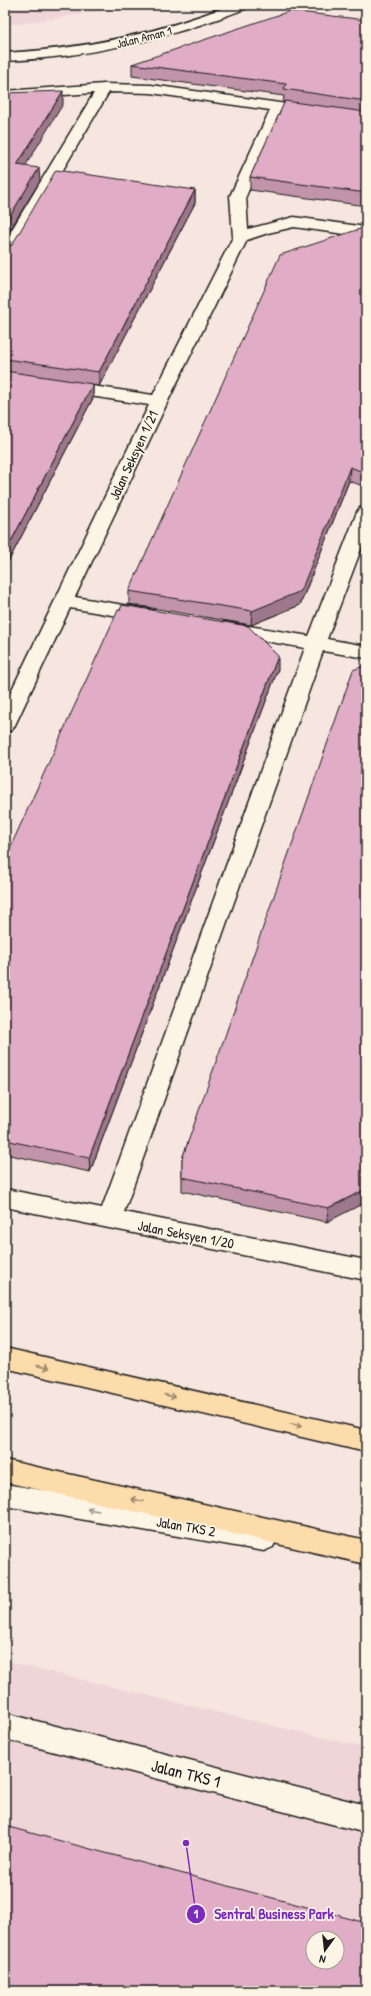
<svg xmlns="http://www.w3.org/2000/svg" width="371" height="1996" viewBox="0 0 371 1996" font-family="'Patrick Hand',sans-serif">
<style>
.built{fill:#efd5d8;fill-rule:evenodd}
.lines{fill:none;stroke-linecap:round;stroke-linejoin:round}
.minor-casing{stroke:#1c1c1c;stroke-width:3}
.highway-casing{stroke:#1c1c1c;stroke-width:3}
.minor{fill:#fcf5e5;fill-rule:evenodd}
.highway{fill:#fddcac;fill-rule:evenodd}
.wall{fill:#c194aa;stroke:#1c1c1c}
.shaded-wall{fill:#9d788b;stroke:#1c1c1c}
.building{fill:#e0acc6;stroke:#1c1c1c;fill-rule:evenodd}
.oneway{stroke:#98866b}
.oneway2{stroke:#97938b}
.labels{text-anchor:middle;dominant-baseline:central;stroke-width:3.5;stroke-linejoin:round;paint-order:stroke}
.far-street-label{font-size:12px;fill:#1c1c1c;stroke:#fcf5e5}
.street-label{font-size:14px;fill:#1c1c1c;stroke:#fcf5e5}
.near-street-label{font-size:17px;fill:#1c1c1c;stroke:#fcf5e5}
.leader{fill:none;stroke:#7b2cbf;stroke-width:1.5}
.callout-dot{fill:#7b2cbf;stroke:#fcf5e5;stroke-width:1.5}
.mark-label{font-size:12px;text-anchor:middle;font-weight:bold;fill:#fff}
.callout-label{font-size:15px;text-anchor:middle;font-weight:bold;fill:#7b2cbf;stroke:#fcf5e5;stroke-width:3.5;stroke-linejoin:round;paint-order:stroke}
</style>
<rect width="100%" height="100%" fill="#f6e6df"/>
<filter id="ink" filterUnits="userSpaceOnUse"><feTurbulence type="fractalNoise" baseFrequency=".025" numOctaves="2"/><feDisplacementMap in="SourceGraphic" scale="8" xChannelSelector="R" yChannelSelector="G"/><feConvolveMatrix kernelMatrix="1 2 1 2 8 2 1 2 1" color-interpolation-filters="sRGB"/></filter>
<g filter="url(#ink)">
<path class="built" d="M5,5H138L19,24H5Z
M5,1661L366,1748V1991H5ZM313,1938H337V1962H313Z"/>
<g class="lines">
<defs>
<path id="minor" d="M230,5H249L247,8C168,39 89,57 5,61V53C83,49 157,34 230,5Z
M357,5H366V9L359,8Z
M104,84L151,85L366,115V123L284,112L246,196L248,229L294,217L366,227V237L294,227L268,233L247,240L168,401L75,597L148,609L155,611L157,615L155,619L148,621L70,608L15,725L12,730L5,732V704L149,405L5,383V373L153,395L233,237L230,196L270,110L151,93L109,92L13,254L11,257L5,259V241L94,93L5,99V91Z
M366,507V536L327,639L366,646V658L323,651L124,1212L366,1260V1280L5,1207V1189L102,1208L305,648L225,634L218,632L216,628L218,624L225,622L309,636L357,512L360,508Z
M5,1484L264,1527L273,1531L277,1539L273,1547L264,1551L5,1506Z
M5,1713L366,1805V1833L5,1739Z"/>
<path id="highway" d="M5,1348L366,1430V1452L5,1368Z
M5,1460L366,1540V1564L5,1482Z"/>
</defs>
<use href="#minor" class="minor-casing"/>
<use href="#highway" class="highway-casing"/>
<use href="#minor" class="minor"/>
<use href="#highway" class="highway"/>
</g>
<path class="wall" d="M366,20V206L250,190V177L285,102H283L284,96L132,76V64Z
M195,190V203L99,386L93,385V398L5,568V247Z
M366,227V487L349,481L300,605L251,625L129,604V591Z
M366,665L327,1222L182,1191V1159Z
M278,669L90,1172L5,1154V859Z"/>
<path class="shaded-wall" d="M63,91V104L18,178L17,165Z
M39,168L40,181L5,238V224Z
M195,190V203L99,386V372Z
M93,384V398L5,568V553Z
M350,467L349,481L300,605L251,625L252,611Z
M278,656V669L90,1172L89,1158Z
M366,1189V1202L327,1222L328,1208Z"/>
<path class="building" d="M290,11L366,20V101L284,89L286,84L132,64Z
M63,91L17,165L39,168L5,224V93Z
M285,101L366,112V193L250,177Z
M56,170L195,190L99,372L5,359V247L12,245Z
M366,227V473L350,467L301,591L252,611L129,591L280,255Z
M5,371L93,384L5,553Z
M122,605L248,626L278,656L89,1158L5,1140V859L118,610H120Z
M366,665V1189L328,1208L182,1177V1159L353,670Z
M5,1826L366,1923V1991H5ZM313,1938H337V1962H313Z"/>
<defs><path id="oneway-shaft" d="M-6 0H5M1.5-3L5.5 0L1.5 3" fill="none" stroke-width="1.6" stroke-linecap="round" stroke-linejoin="round"/></defs>
<g class="oneway">
<use href="#oneway-shaft" transform="translate(43 1367) rotate(13)"/>
<use href="#oneway-shaft" transform="translate(170 1396) rotate(13)"/>
<use href="#oneway-shaft" transform="translate(296 1425) rotate(13)"/>
<use href="#oneway-shaft" transform="translate(137 1500) rotate(-167)"/>
</g>
<use class="oneway2" href="#oneway-shaft" transform="translate(93 1510) rotate(-170)"/>
</g>
<g class="labels">
<g class="far-street-label">
<text transform="translate(144 37) rotate(-14)">Jalan Aman 1</text>
</g>
<g class="street-label">
<text transform="translate(133 455) rotate(-65)">Jalan Seksyen 1/21</text>
<text transform="translate(186 1234) rotate(11)">Jalan Seksyen 1/20</text>
<text transform="translate(186 1526) rotate(10)">Jalan TKS 2</text>
</g>
<g class="near-street-label">
<text transform="translate(186 1773) rotate(14)">Jalan TKS 1</text>
</g>
</g>
<path class="leader" d="M186 1843L196 1914"/>
<g class="callout-dot">
<circle cx="186" cy="1843" r="4"/>
<circle cx="196" cy="1914" r="10"/>
</g>
<g class="mark-label">
<text x="196" y="1918">1</text>
</g>
<g class="callout-label">
<text x="274" y="1919">Sentral Business Park</text>
</g>
<rect width="371" height="1996" fill="none" stroke="#fcf5e5" stroke-width="20"/>
<rect x="10" y="10" width="351" height="1976" fill="none" stroke="#1c1c1c" stroke-width="1.5" filter="url(#ink)"/>
<g transform="translate(325 1950) rotate(195)"><circle r="19" fill="#fcf5e5" stroke="#a29e95"/>
<path d="M0-3L7 15L0 10L-7 15Z" fill="#1c1c1c"/>
<text y="-6" font-size="11" font-weight="bold" text-anchor="middle" fill="#1c1c1c">N</text>
</g>
</svg>
